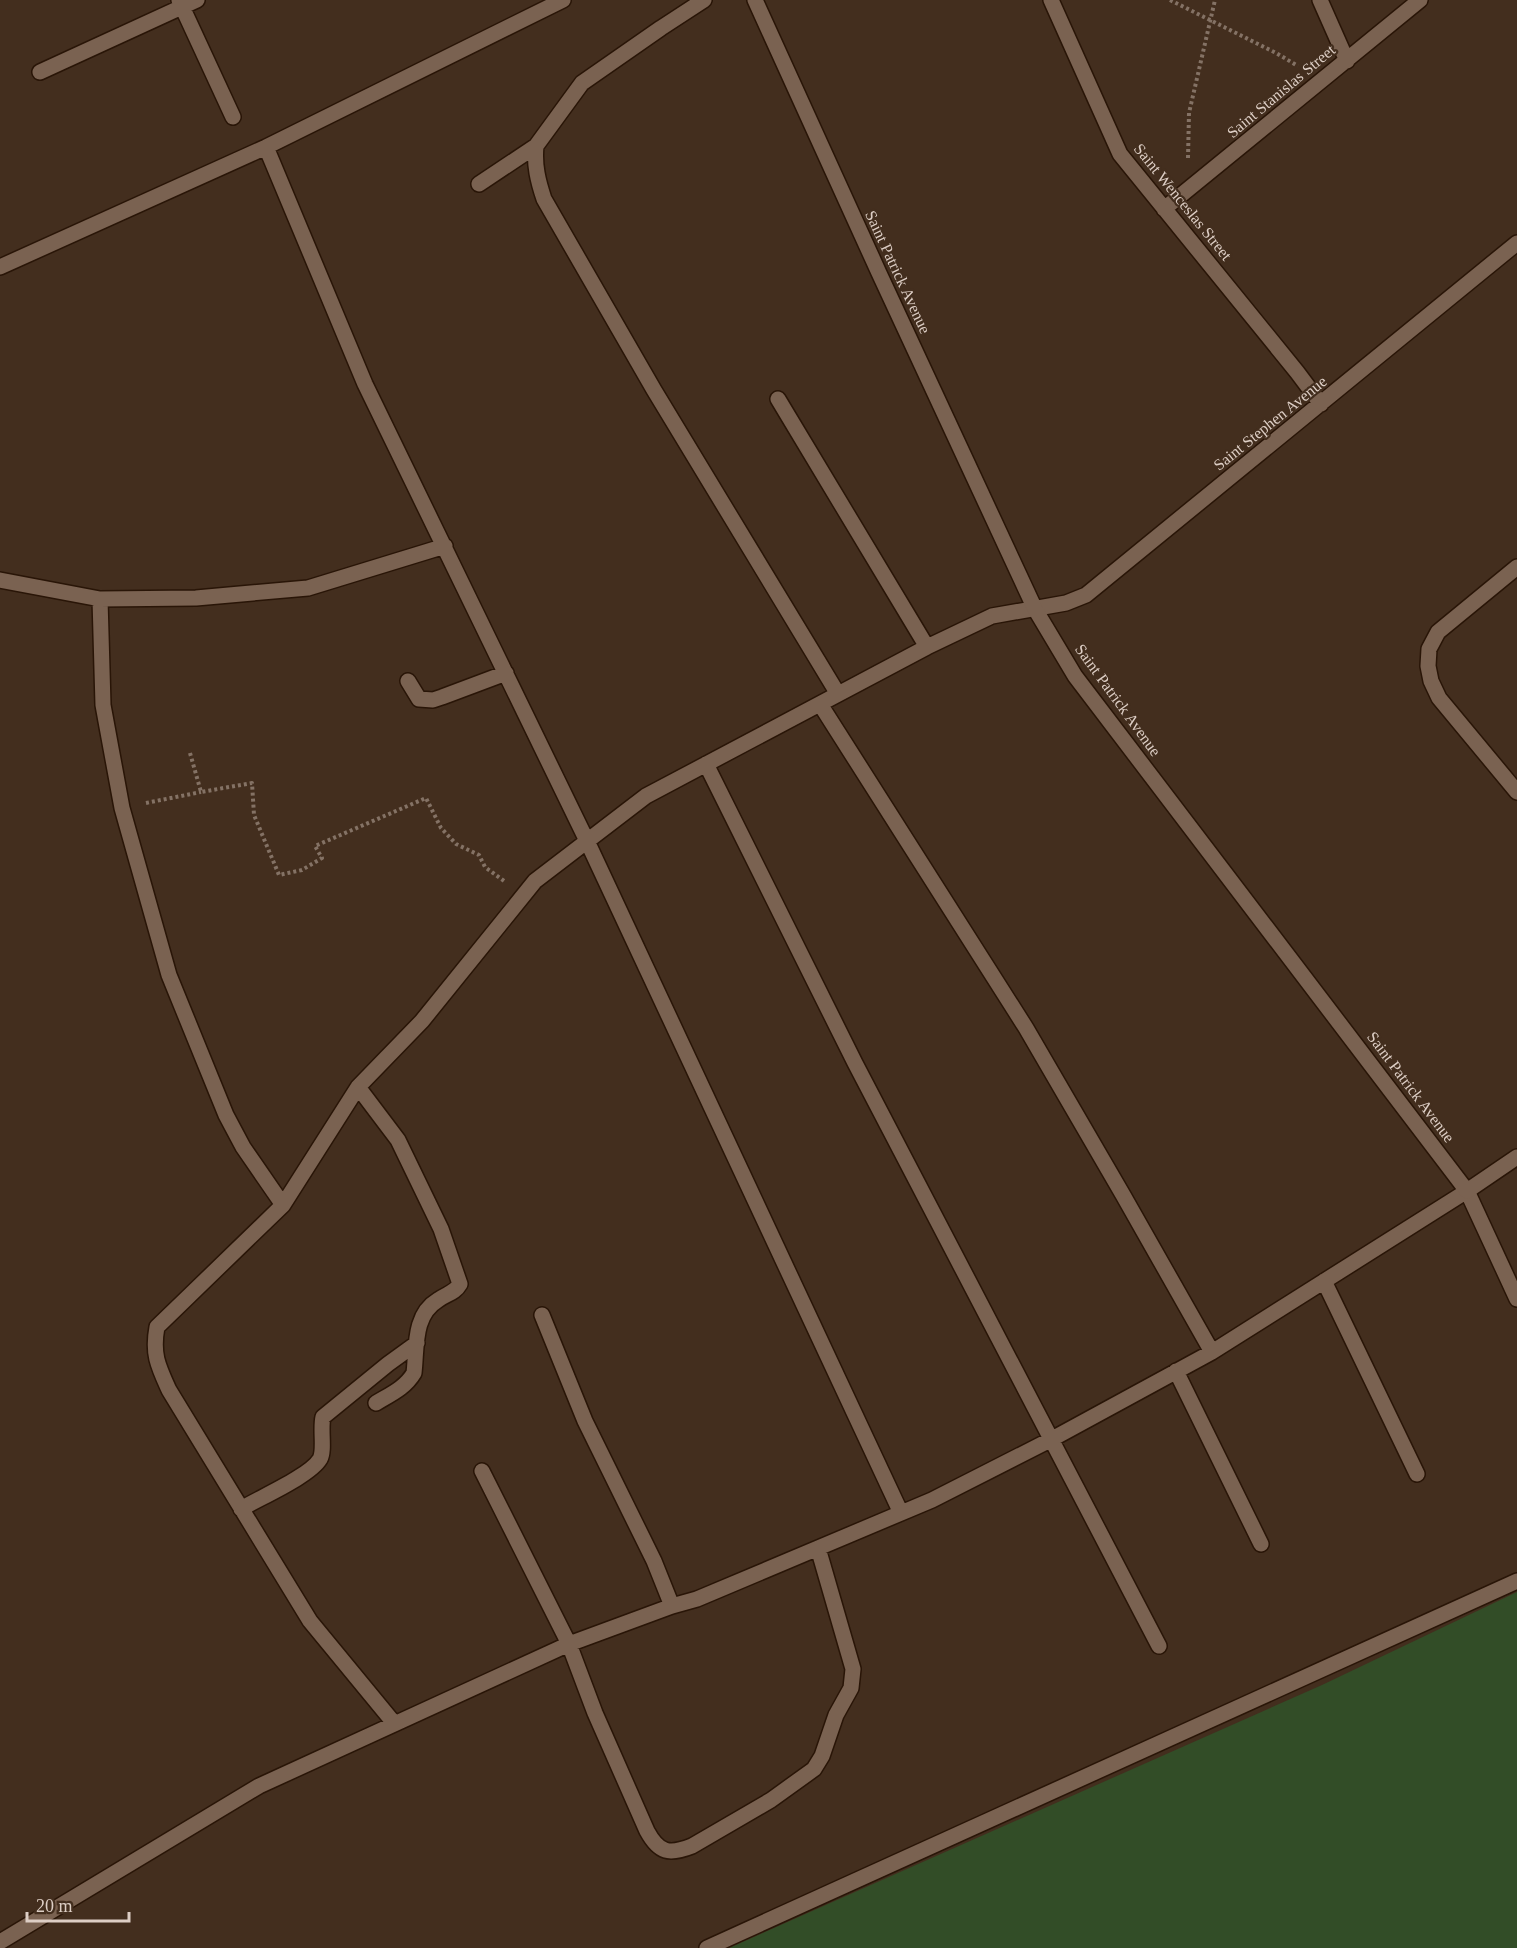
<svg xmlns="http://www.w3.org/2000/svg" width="1517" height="1948" viewBox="0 0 1517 1948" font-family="'Times New Roman',serif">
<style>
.green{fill:#324d27}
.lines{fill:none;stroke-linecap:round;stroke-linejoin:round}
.minor-casing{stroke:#291507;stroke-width:18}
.tertiary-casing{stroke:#291507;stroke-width:18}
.path{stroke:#847265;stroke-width:4;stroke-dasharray:3 3;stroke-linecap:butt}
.minor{stroke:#7a6251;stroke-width:15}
.tertiary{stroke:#7a6251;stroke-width:15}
.labels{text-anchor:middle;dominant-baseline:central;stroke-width:4.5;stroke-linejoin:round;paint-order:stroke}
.street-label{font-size:16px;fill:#ddcec5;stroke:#432e1e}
</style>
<rect width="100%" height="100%" fill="#432e1e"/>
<path class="green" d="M1517,1592V1948H729L1322,1685Z"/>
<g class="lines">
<defs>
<path id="minor" d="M179,0L233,117
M1051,0L1120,154L1297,372L1321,404
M1320,0L1347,61
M40,72L197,0
M536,146C534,165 538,181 544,199L654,390L838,694
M266,147L365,384L587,841L901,1513
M479,184L536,146L582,83L661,28L704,0
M1164,209L1420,0
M0,267L266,147L563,0
M778,399L927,647
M1517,567L1438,632L1429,649L1428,666L1431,681L1439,698L1517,792
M0,580L100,599L196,598L308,588L445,546
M100,599L103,705L122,808L169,975L226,1115L243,1147L283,1205
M408,681L419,699L433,700L442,697L506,673
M820,704L1026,1028L1123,1195L1212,1352
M706,764L855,1063L1159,1646
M358,1087L398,1140L441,1229L460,1284C455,1293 446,1294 438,1300C413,1315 417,1347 414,1373C405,1388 391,1394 376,1403
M1324,1281L1417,1474
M542,1315L585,1421L654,1561L672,1606
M1176,1371L1261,1544
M482,1471L569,1644L595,1713L647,1831C659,1853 669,1855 692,1846L771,1800L814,1769L822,1756L836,1715L851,1688L853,1669L818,1548
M241,1509C259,1498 310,1476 320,1459C325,1450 320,1429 323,1417L388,1364L417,1343
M394,1723L310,1621L169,1390C158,1366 152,1354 157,1327L283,1205L358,1087L422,1021L535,881L646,796L927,647L992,616L1066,603L1086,595L1517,243
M0,1942L259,1786L569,1644L672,1606L697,1599L932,1500L1052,1439L1212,1352L1467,1191L1517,1299
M707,1948L1517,1581"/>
<path id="tertiary" d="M755,0L879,273L1035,609L1075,676L1467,1191L1517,1157"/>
</defs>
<use href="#minor" class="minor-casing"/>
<use href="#tertiary" class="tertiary-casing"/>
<path class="path" d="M1170,0L1276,53L1298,66
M1188,158L1189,113L1215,0
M190,753L201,792L252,783L254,815L279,875L302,870L322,858L315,846L426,798L441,828L456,844L479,855L485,867L504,881
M146,803L201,792"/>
<use href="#minor" class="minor"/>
<use href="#tertiary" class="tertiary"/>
</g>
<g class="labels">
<g class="street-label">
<text transform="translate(1281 91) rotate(-40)">Saint Stanislas Street</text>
<text transform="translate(1183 202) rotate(51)">Saint Wenceslas Street</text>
<text transform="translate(898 272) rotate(65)">Saint Patrick Avenue</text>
<text transform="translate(1270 423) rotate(-39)">Saint Stephen Avenue</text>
<text transform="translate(1118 700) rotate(54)">Saint Patrick Avenue</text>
<text transform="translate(1411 1087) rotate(53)">Saint Patrick Avenue</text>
</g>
</g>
<path d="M27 1912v9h102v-9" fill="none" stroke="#ddcec5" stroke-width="3"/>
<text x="36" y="1912" font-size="18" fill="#ddcec5" stroke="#432e1e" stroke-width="4.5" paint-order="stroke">20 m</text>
</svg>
